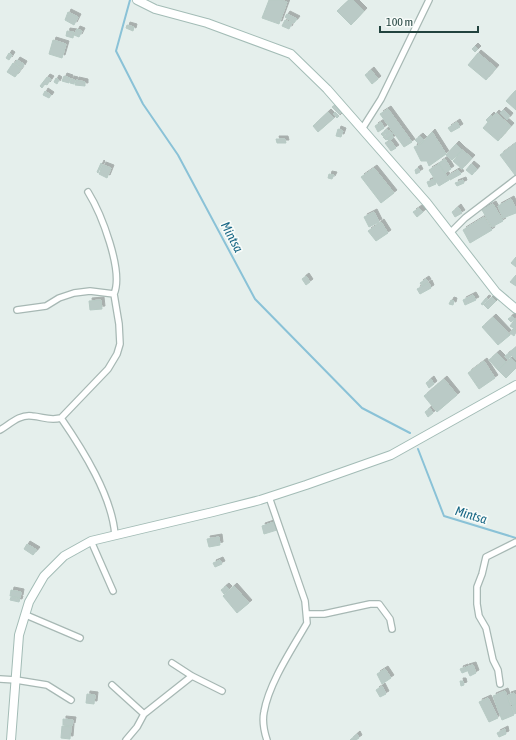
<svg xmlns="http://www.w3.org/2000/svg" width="516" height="740" viewBox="0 0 516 740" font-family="'Asap Condensed',sans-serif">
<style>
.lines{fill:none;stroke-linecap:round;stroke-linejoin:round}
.stream{stroke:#8ac2d7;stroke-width:2}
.building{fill:#bacac6;stroke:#b7cac4;filter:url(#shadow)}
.street-casing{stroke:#a7b8b4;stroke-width:8}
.secondary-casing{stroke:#a3bcb6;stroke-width:10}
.street{stroke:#fff;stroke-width:5.5}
.secondary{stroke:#fff;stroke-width:8}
.labels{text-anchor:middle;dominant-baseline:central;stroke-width:3.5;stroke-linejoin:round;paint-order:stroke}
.water-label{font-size:13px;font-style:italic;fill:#176684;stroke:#f7fbf9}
</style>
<defs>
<filter id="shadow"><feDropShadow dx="3" dy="-3" stdDeviation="0" flood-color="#0004"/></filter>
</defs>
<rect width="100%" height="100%" fill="#e5efec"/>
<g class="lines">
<path class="stream" d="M130,0L116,51L143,104L178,155L255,299L362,408L410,433
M418,449L444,516L516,538"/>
</g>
<path class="building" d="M269,0H281L287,2L279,24L262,18Z
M349,0H353L364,11L351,25L337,11Z
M68,12L78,17L74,25L65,20Z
M287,14L297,19L294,23L285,17Z
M285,20L292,23L289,29L282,26Z
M127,25L134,27L133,31L126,28Z
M77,29L82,31L79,37L74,35Z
M67,31L74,32L73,38L66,36Z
M53,40L66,44L62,58L49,54Z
M475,46L478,49L475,52L472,49Z
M9,53L12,55L9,60L6,58Z
M478,53L496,68L486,80L468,65Z
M17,60L24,64L22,68L15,63Z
M13,63L21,69L15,77L7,72Z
M371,70L378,79L372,84L365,75Z
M64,76L70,78L69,83L62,81Z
M47,77L51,79L47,85L45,84L42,88L40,86Z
M56,78L59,80L57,84L54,82Z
M71,79L75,80L74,84L70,83Z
M76,80L85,82V86L75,85Z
M45,91L51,95L49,98L43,95Z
M515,91H516V110L506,101Z
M336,104L342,112L339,114L332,107Z
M388,109L412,142L404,147L380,114Z
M503,110L510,116L507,120L500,113Z
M328,112L334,118L318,132L313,126Z
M335,112L339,116L337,118L333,114Z
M496,113L511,126L498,141L483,128Z
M491,115L493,117L488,122L486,120Z
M381,122L384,128L378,132L375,126Z
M457,122L460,127L451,132L448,128Z
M338,129L343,131L341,137L336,136Z
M387,129L389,131L383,136L381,134Z
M390,131L393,134L386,140L383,137Z
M432,132L446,154L429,166L427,161H421L414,147L421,144Z
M392,135L394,137L389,141L387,139Z
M420,136L424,140L419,144L415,140Z
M276,139H285L286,143H277Z
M390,140L396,148L391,151L385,143Z
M516,143V174L515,175L500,155Z
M456,144L462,150L452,160L446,155Z
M462,150L472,158L462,169L453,161Z
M445,159L451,169L445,173L439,163Z
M101,163L102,164L98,173L97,172Z
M439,164L449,180L439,186L429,170Z
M471,164L477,169L472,175L466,170Z
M103,165L111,168L107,178L99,174Z
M374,168L394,193L381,203L361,177Z
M418,168L420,172L416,174L415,170Z
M458,170L461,174L450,180L448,176Z
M329,174L334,175L332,179L328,178Z
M434,179L436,184L429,187L427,182Z
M463,180L464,183L457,186L455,183Z
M511,199L516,209V213L503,218L498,206Z
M493,204L503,221L492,227L482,210Z
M458,207L462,213L455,217L452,212Z
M419,208L423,212L417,217L413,212Z
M374,212L379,222L369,227L364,217Z
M484,217L492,230L470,243L463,230Z
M381,222L388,233L376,241L368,231Z
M516,257V267L511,263Z
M516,275V286L510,282Z
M306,276L310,282L306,285L302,279Z
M426,279L428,282L422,286L420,283Z
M429,283L431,288L420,294L417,289Z
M473,295L476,300L465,305L463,300Z
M492,297L496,301L488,309L484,305Z
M486,298L488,299L483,305L481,304Z
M101,300L102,309L90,310L89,301Z
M451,300L454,301L453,305L449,304Z
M512,316L515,319L511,322L508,319Z
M493,317L510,335L498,345L482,327Z
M516,318V330L510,326Z
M513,329L516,332L514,336L510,333Z
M516,347V360L509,353Z
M497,353L506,362L498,370L489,360Z
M509,353L511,357L507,359L505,356Z
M511,358L516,363V368L506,378L498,370Z
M484,361L495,378L479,389L468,373Z
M431,379L434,384L429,388L426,383Z
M444,379L457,395L437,412L424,396Z
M430,408L433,413L428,417L425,412Z
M274,522L277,530L264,534L262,526Z
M219,537L220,545L209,547L207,539Z
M27,544L37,550L33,555L24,549Z
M220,560L222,564L215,567L213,563Z
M226,586L229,589L224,594L221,590Z
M234,586L249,603L237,613L223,596Z
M11,590L21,592L20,598L10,596Z
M11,597L20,599L19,602L10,600Z
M473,665L476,673L470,676L466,667Z
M465,667L467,671L462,673L460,669Z
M385,669L391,678L382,684L377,674Z
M460,681H463L464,685L461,686Z
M382,686L386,694L380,697L376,690Z
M505,691L514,715L502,720L493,696Z
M514,693L516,697V704L512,705L508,695Z
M87,694L95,695L94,704L86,703Z
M488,698L498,718L489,722L479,702Z
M516,704V714L512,706Z
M63,719L73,720L72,726L63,725Z
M62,726L71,727L70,739L61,738Z
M505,729L506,734L499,737L497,733Z
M357,734L359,738L356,740H350Z"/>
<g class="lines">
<defs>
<path id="street" d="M362,129L381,99L429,0
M88,192C101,213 124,271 114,294
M450,233L465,218L516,179
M17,310L46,306L59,298L74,293L90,291L114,294L119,324L120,344L117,354L108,369L61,418C83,450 112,496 115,535
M0,430C10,424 20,414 32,416C44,417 49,421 61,418
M91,541L113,591
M307,614H324L370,604H379L390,619L392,629
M26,615L80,638
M172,663L192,676L222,691
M0,679L16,680L47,685L71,700
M500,684L498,670L493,660L486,628L479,616L477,604V587L482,574L486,557L516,542
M112,685L144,714
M126,740L137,727L144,714L192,676
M267,740C264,731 262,722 264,712C269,683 292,649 307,623L305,601L269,497"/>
<path id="secondary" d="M137,0L155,9L207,23L291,54L327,89L427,203L496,292L516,309
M11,740L19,635L29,602L44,576L64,556L91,541L213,512L260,500L306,485L391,455L516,385"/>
</defs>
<use href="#street" class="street-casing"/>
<use href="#secondary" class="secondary-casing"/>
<use href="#street" class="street"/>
<use href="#secondary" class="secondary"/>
</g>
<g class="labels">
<g class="water-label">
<text transform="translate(232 237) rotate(62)">Mintsa</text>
<text transform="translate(471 515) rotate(17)">Mintsa</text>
</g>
</g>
<path d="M380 26v6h98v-6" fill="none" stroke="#22433e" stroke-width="2"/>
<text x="386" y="26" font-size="12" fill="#22433e" stroke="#f7fbf9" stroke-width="3" paint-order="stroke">100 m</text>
</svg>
